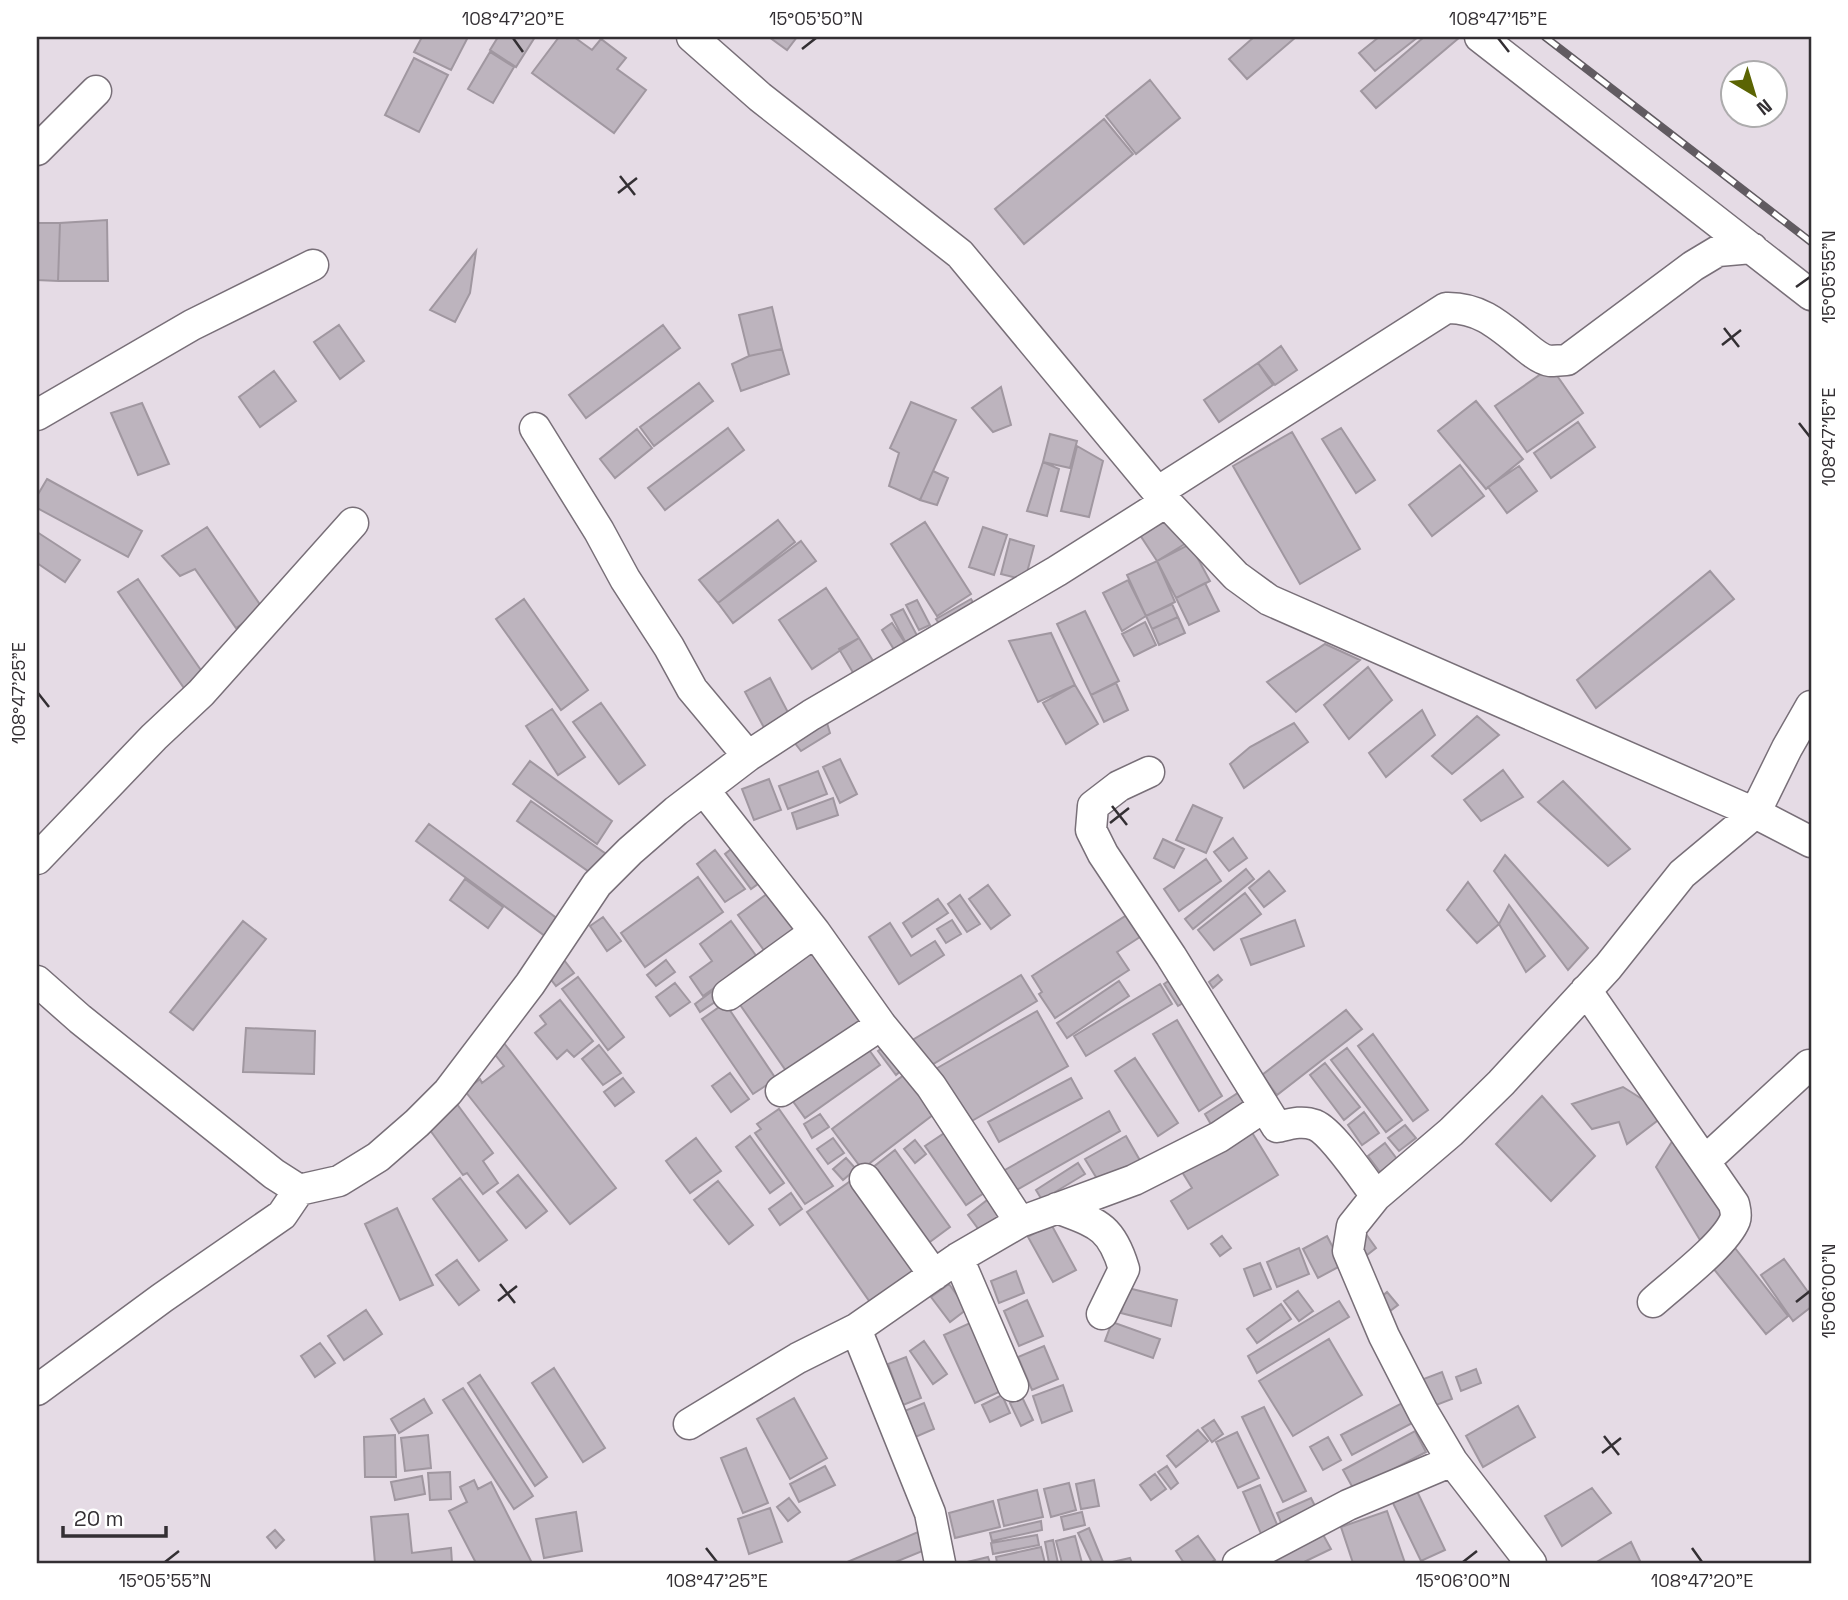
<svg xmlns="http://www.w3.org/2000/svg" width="1848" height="1600" viewBox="0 0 1848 1600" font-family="'Space Grotesk',sans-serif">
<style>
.building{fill:#bdb4be;stroke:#a097a0;stroke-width:2}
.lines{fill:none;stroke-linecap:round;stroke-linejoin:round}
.street-casing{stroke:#786f78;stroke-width:33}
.street{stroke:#fff;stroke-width:30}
.rail-casing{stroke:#615b61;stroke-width:8}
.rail{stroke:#fff;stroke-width:5;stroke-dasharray:16;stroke-linecap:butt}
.ticks{fill:none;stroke:#332f33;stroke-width:2.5}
.neatline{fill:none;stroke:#332f33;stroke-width:2.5}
.ticks-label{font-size:18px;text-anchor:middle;fill:#332f33}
</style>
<rect width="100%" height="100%" fill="#e5dbe5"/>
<path class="building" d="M422,37H468L451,70L414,52Z
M498,37H535L516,67L490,50Z
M559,37H574L592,50L601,39L626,58L617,69L646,90L614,133L532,73Z
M769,37H797L787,50Z
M1254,37H1296L1247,79L1229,59Z
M1379,37H1418L1375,71L1359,53Z
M1424,37H1460L1376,108L1361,91Z
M490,52L514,67L493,103L468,89Z
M414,58L448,75L419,132L385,115Z
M1150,80L1180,118L1136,154L1106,116Z
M1104,119L1133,154L1024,244L995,209Z
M107,220L108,281H58L60,223Z
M37,223H60L58,281L37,280Z
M476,251L470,293L455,322L430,310Z
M772,307L782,349L749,356L739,315Z
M339,325L364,361L340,379L314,342Z
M663,325L680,348L586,418L569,395Z
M1281,346L1297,370L1275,385L1258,363Z
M782,349L789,374L741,391L732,364L749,356Z
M1258,363L1273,385L1219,422L1204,400Z
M1551,367L1583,413L1527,452L1495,406Z
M274,371L296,401L260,427L239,397Z
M699,383L713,401L654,446L640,427Z
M1001,387L1011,425L993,432L972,408Z
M1476,401L1523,459L1486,489L1438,431Z
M911,402L956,420L920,500L889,486L899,453L890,448Z
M142,403L169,464L138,475L111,413Z
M1578,422L1595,447L1551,478L1534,453Z
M728,428L744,450L665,510L648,488Z
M1341,428L1375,480L1356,493L1322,439Z
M637,429L652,448L615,478L600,459Z
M1292,432L1360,549L1300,584L1233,466Z
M1050,434L1077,441L1070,468L1043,462Z
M1077,446L1103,461L1089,517L1061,511Z
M1043,462L1059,469L1047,516L1027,511Z
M1460,465L1484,496L1432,536L1409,505Z
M1519,466L1537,491L1507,513L1488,487Z
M933,471L948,478L937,505L920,500Z
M47,479L142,531L128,557L37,508V496Z
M1173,517L1188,542L1157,561L1140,535Z
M778,520L795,542L718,603L699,580Z
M925,522L971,594L937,616L891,544Z
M207,527L263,609L236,628L195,569L180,576L162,556Z
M983,527L1007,535L994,575L969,567Z
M37,532L80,560L65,582L37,563Z
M1010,539L1034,546L1025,580L1001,574Z
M801,541L816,561L733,623L718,603Z
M1190,544L1210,581L1176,598L1157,561Z
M1157,561L1175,602L1146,616L1127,575Z
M1710,571L1734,599L1596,708L1577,680Z
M138,579L205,676L186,691L118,592Z
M1128,580L1146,616L1122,631L1103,593Z
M1205,583L1219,611L1189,625L1176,598Z
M826,588L859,638L812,669L779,620Z
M524,599L588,690L561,710L496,619Z
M971,599L978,611L944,631L936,619Z
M917,600L930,625L919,630L906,605Z
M1172,604L1178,617L1152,629L1146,616Z
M903,609L921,643L909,649L891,615Z
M1085,611L1119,681L1091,695L1057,624Z
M1178,617L1185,633L1159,645L1152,629Z
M1145,622L1156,645L1134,656L1122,634Z
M892,623L909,649L898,656L882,630Z
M1051,633L1075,685L1038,702L1009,641Z
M859,638L878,669L858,681L839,649Z
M1325,644L1360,660L1296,712L1267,682Z
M1368,667L1392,700L1349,739L1324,705Z
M770,678L793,722L768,735L745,692Z
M1116,683L1128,710L1104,722L1091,695Z
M1075,685L1098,724L1066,744L1043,703Z
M601,703L645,765L619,784L573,722Z
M822,706L830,733L801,751L787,733Z
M552,709L585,757L558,775L526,726Z
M1422,710L1435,735L1386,777L1369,753Z
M1477,716L1499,735L1452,774L1432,756Z
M1294,723L1308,742L1244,788L1230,764L1250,747Z
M840,759L857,794L840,803L823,767Z
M530,761L612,821L597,844L513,784Z
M1503,770L1523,797L1481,821L1464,800Z
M818,771L827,794L788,809L779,786Z
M769,779L781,810L754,820L742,789Z
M1563,781L1630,849L1608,866L1538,802Z
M833,798L838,815L797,829L792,813Z
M531,801L609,856L595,876L517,821Z
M1193,805L1222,818L1206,853L1176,840Z
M429,824L562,922L549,939L416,841Z
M1233,838L1247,858L1229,871L1214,852Z
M1163,839L1184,849L1174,868L1154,858Z
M735,846L762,881L751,889L725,854Z
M715,850L745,889L725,902L697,864Z
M1505,855L1588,948L1568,970L1494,871Z
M1206,859L1221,881L1179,911L1164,889Z
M1246,869L1254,879L1193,929L1185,919Z
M1269,871L1285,891L1264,907L1249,888Z
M698,877L723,912L645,967L621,933Z
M465,879L503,907L488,928L450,900Z
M1468,882L1499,924L1477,943L1447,910Z
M988,885L1010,915L991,929L969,899Z
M771,891L799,929L766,953L738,915Z
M1245,893L1261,914L1214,950L1198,930Z
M960,895L980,924L967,932L948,904Z
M938,899L948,913L912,937L903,923Z
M1509,905L1545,956L1526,972L1499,924Z
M1130,913L1143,935L1117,952L1129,970L1055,1018L1039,994L1042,992L1032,976Z
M603,917L621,941L607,951L590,926Z
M952,920L961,934L946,943L937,929Z
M1295,920L1304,946L1251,965L1241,939Z
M243,921L266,939L193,1030L170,1012Z
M731,921L757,957L703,996L690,977L712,961L700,944Z
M890,923L911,956L935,941L944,955L899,984L869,937Z
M813,945L868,1024L791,1078L736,999Z
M564,960L574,973L556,986L546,973Z
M666,960L675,972L656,986L647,975Z
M1021,975L1037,1001L925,1069L909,1042Z
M1218,975L1222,980L1213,988L1209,982Z
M578,977L624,1037L608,1050L562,989Z
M1173,978L1188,1000L1178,1006L1164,984Z
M1119,981L1129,996L1067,1038L1057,1023Z
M675,983L690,1002L670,1016L656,997Z
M1160,984L1172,1004L1086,1056L1074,1036Z
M715,989L721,998L700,1012L695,1004Z
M560,1000L593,1041L574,1057L567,1050L557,1059L535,1033L546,1024L540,1016Z
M725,1003L776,1079L753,1094L702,1019Z
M1346,1010L1362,1029L1277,1095L1262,1075Z
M1037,1011L1068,1066L963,1126L932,1071Z
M1177,1020L1222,1096L1199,1111L1153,1034Z
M246,1028L315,1031L314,1074L243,1072Z
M1373,1034L1428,1110L1413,1121L1358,1046Z
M504,1043L616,1188L570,1224L465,1091L480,1079L482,1083L504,1066L493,1052Z
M888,1044L905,1067L896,1075L878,1051Z
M599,1045L621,1073L603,1085L582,1059Z
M867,1047L880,1065L805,1118L792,1100Z
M1347,1048L1402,1120L1386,1132L1331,1060Z
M1135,1058L1178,1123L1158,1136L1115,1071Z
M1325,1063L1360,1107L1344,1120L1310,1075Z
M908,1072L938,1111L862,1169L832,1129Z
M730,1073L749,1099L731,1112L712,1086Z
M623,1078L634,1092L615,1106L604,1092Z
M1071,1078L1082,1098L999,1142L988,1122Z
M1623,1087L1666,1114L1627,1144L1619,1122L1592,1129L1572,1104Z
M1241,1091L1252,1110L1216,1133L1205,1114Z
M1542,1096L1595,1156L1551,1201L1496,1144Z
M454,1100L493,1153L483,1161L498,1183L483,1194L467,1173L463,1175L424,1122Z
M779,1109L833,1186L805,1204L755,1133L761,1129L757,1124Z
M1109,1111L1120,1131L1008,1195L996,1175Z
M1364,1112L1379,1133L1362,1145L1348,1125Z
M820,1114L829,1127L812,1138L804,1124Z
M1405,1125L1416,1138L1399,1151L1388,1138Z
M1248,1126L1278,1175L1188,1229L1171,1201L1192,1188L1179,1167Z
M946,1132L987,1191L966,1205L925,1146Z
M750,1136L784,1183L770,1193L736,1147Z
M1126,1136L1142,1164L1102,1187L1085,1159Z
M696,1138L721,1171L690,1193L666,1161Z
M833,1138L844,1153L828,1164L817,1149Z
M915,1140L926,1154L915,1163L904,1149Z
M1673,1140L1728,1223L1703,1245L1656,1167Z
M1385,1143L1397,1159L1380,1172L1368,1156Z
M895,1150L950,1227L927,1244L872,1168Z
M846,1158L856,1169L843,1180L833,1169Z
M1078,1163L1085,1174L1042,1200L1036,1190Z
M518,1175L547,1211L526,1228L497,1192Z
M460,1178L507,1240L479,1261L433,1199Z
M852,1180L917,1273L872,1305L807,1212Z
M718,1181L753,1225L729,1244L694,1200Z
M791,1193L802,1209L780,1225L769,1209Z
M991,1197L1005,1215L982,1234L968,1215Z
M397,1208L433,1285L400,1300L365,1224Z
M1051,1224L1076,1270L1053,1282L1028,1237Z
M1366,1234L1376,1248L1367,1255L1357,1241Z
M1222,1236L1231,1248L1220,1256L1211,1244Z
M1327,1236L1342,1265L1318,1278L1303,1249Z
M1299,1248L1309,1274L1277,1287L1267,1262Z
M1735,1248L1788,1316L1766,1334L1713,1268Z
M1784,1259L1811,1296V1307L1793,1321L1761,1275Z
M457,1260L479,1290L459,1305L436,1275Z
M1260,1263L1271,1289L1254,1296L1244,1269Z
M1016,1271L1024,1293L999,1303L991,1281Z
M949,1284L967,1309L950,1322L931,1297Z
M1128,1288L1177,1300L1171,1326L1121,1313Z
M1298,1291L1313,1311L1299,1321L1284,1301Z
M1387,1292L1398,1305L1390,1311L1380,1298Z
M1027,1300L1043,1336L1019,1346L1004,1311Z
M1339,1301L1349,1317L1257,1373L1248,1356Z
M1281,1304L1291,1319L1257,1343L1247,1329Z
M366,1310L382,1334L344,1360L328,1336Z
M1112,1322L1160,1339L1153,1358L1105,1341Z
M970,1323L1001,1391L975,1403L944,1335Z
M1329,1339L1362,1395L1293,1436L1259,1381Z
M924,1341L947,1374L933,1384L910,1351Z
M320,1343L335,1363L315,1377L301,1356Z
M1044,1346L1058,1379L1032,1390L1018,1357Z
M906,1357L921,1398L903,1405L888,1364Z
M554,1368L605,1448L583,1462L532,1383Z
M1476,1369L1481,1383L1461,1391L1456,1377Z
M1442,1372L1452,1399L1431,1407L1421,1380Z
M480,1375L547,1477L535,1486L468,1383Z
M1063,1385L1072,1411L1042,1423L1033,1396Z
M463,1388L533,1496L514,1509L443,1400Z
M1002,1395L1010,1413L990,1422L982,1405Z
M1022,1397L1033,1420L1021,1426L1010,1403Z
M794,1398L827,1458L790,1479L757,1419Z
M424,1399L432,1413L399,1433L391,1419Z
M1406,1401L1416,1421L1352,1455L1341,1435Z
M924,1403L934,1429L913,1438L902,1412Z
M1518,1406L1535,1437L1483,1467L1466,1436Z
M1264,1407L1306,1491L1283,1502L1242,1417Z
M1214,1420L1223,1434L1212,1442L1202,1428Z
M1198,1430L1208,1441L1176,1467L1167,1456Z
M1415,1431L1426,1452L1354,1490L1343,1470Z
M1237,1432L1259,1478L1238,1488L1216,1442Z
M395,1435L396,1477H365L364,1437Z
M428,1435L431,1468L405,1471L401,1438Z
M1328,1437L1341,1460L1323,1470L1310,1447Z
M746,1448L768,1503L743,1513L721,1458Z
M825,1466L835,1485L799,1502L790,1484Z
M1167,1466L1178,1483L1171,1489L1158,1472Z
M450,1472L451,1499L430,1500L428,1473Z
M1155,1474L1166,1489L1151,1500L1140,1485Z
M422,1476L425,1494L395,1500L391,1482Z
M474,1480L478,1489L491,1482L532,1563H476L449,1511L467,1502L460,1487Z
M1094,1480L1099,1506L1081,1509L1076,1484Z
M1069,1483L1076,1510L1051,1517L1044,1489Z
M1260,1485L1279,1529L1262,1536L1243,1492Z
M1415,1487L1445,1550L1421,1561L1391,1499Z
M1592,1488L1611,1513L1562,1546L1545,1516Z
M1037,1490L1043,1517L1004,1526L998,1500Z
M789,1498L800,1512L788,1521L777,1507Z
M1311,1498L1317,1510L1282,1525L1277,1513Z
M993,1501L1000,1527L955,1538L949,1513Z
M770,1508L782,1542L749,1554L738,1519Z
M1387,1511L1405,1563H1353L1341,1527Z
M576,1512L582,1551L544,1558L536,1519Z
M1082,1512L1085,1525L1064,1530L1061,1517Z
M408,1514L412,1553L451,1548L452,1563H375L371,1517Z
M1041,1521L1042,1530L992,1541L990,1533Z
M1089,1528L1103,1562L1100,1563H1092L1078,1533Z
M275,1530L284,1540L276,1548L267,1537Z
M1321,1531L1331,1549L1302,1563H1256Z
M918,1532L925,1550L893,1563H845Z
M1037,1535L1039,1545L993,1554L991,1543Z
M1075,1536L1082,1563H1062L1056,1541Z
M1198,1536L1215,1560L1210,1563H1184L1176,1551Z
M1053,1540L1058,1563H1049L1045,1542Z
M1631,1542L1641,1563H1595Z
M1041,1547L1045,1563H997L996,1557Z
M988,1557L990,1563H963Z
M1130,1558L1132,1563H1108Z"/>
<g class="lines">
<defs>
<path id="street" d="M692,37L760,97L960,254L1166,502L1236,576L1269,600L1755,813L1811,842
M1480,37L1811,295
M37,150L96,91
M37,415L192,325L313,265
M535,428L599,531L625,579L669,647L692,689L748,756
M1159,491L1446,308C1481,307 1501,327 1527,348C1533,353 1542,360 1550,361C1555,361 1562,360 1567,360L1693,266L1718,251L1752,248
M1149,772L1119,786L1093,806L1091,830L1103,854L1171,956L1277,1127C1290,1124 1302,1120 1315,1125C1332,1132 1364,1180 1376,1196
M704,790L815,932L881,1025L931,1086L1020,1222
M37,859L154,737L201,693L353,523
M37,981L80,1019L274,1174L299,1190L339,1181L378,1157L417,1123L448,1092L530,984L597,884L630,851L676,811L748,756L811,715L1057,571L1166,502
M1586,990L1734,1204C1735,1209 1737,1215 1735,1220C1725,1245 1674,1283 1653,1302
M728,995L815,932
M781,1091L881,1025
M1706,1160L1809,1065
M865,1179L934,1275
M1057,1208C1096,1223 1111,1225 1124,1269L1102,1314
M958,1258L1013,1386
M37,1390L162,1298L282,1215L299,1190
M689,1424L798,1358L856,1329
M940,1563L930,1513L856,1329L958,1258L1020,1222L1134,1180L1219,1137L1264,1107
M1238,1563L1348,1505L1452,1461
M1531,1563L1452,1461L1423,1412L1384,1336L1348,1251L1352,1226L1376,1196L1451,1132L1501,1083L1608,967L1682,874L1755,813L1787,748L1811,706"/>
</defs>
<use href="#street" class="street-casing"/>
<use href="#street" class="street"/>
<defs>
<path id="rail" d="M1545,37L1811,242"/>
</defs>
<use href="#rail" class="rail-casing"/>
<use href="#rail" class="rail"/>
</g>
<path class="ticks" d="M513,38L523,52M1498,38L1509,52M802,49L816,38M620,176L635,195M618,193L637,178M1796,287L1810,277M1724,328L1739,347M1722,345L1741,330M1799,423L1810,437M38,693L49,707M1112,806L1127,825M1110,823L1129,808M500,1284L515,1303M498,1301L517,1286M1796,1302L1810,1291M1604,1436L1619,1455M1602,1453L1621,1438M706,1548L717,1562M1692,1548L1702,1562M165,1562L179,1551M1463,1562L1477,1551"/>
<rect width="1848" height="1600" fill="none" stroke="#ffffff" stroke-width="77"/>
<g transform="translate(1754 94) rotate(142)"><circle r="33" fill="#ffffff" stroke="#adacad" stroke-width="2"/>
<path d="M0-5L12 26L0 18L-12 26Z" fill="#5b6403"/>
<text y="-10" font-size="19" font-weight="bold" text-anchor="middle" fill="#332f33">N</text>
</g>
<path d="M63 1526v10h103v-10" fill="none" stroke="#332f33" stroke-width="3.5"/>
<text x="74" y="1526" font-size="21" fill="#332f33" stroke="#ffffff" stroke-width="5" paint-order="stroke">20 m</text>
<rect x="38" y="38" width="1772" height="1524" class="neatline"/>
<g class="ticks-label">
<text x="513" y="25">108°47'20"E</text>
<text x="816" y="25">15°05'50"N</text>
<text x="1498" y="25">108°47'15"E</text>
<text transform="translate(1829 277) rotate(-90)" y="6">15°05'55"N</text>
<text transform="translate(1829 437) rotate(-90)" y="6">108°47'15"E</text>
<text transform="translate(19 693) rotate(-90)" y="6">108°47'25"E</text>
<text transform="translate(1829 1291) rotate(-90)" y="6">15°06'00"N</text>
<text x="165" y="1587">15°05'55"N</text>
<text x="717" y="1587">108°47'25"E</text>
<text x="1463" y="1587">15°06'00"N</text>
<text x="1702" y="1587">108°47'20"E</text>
</g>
</svg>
